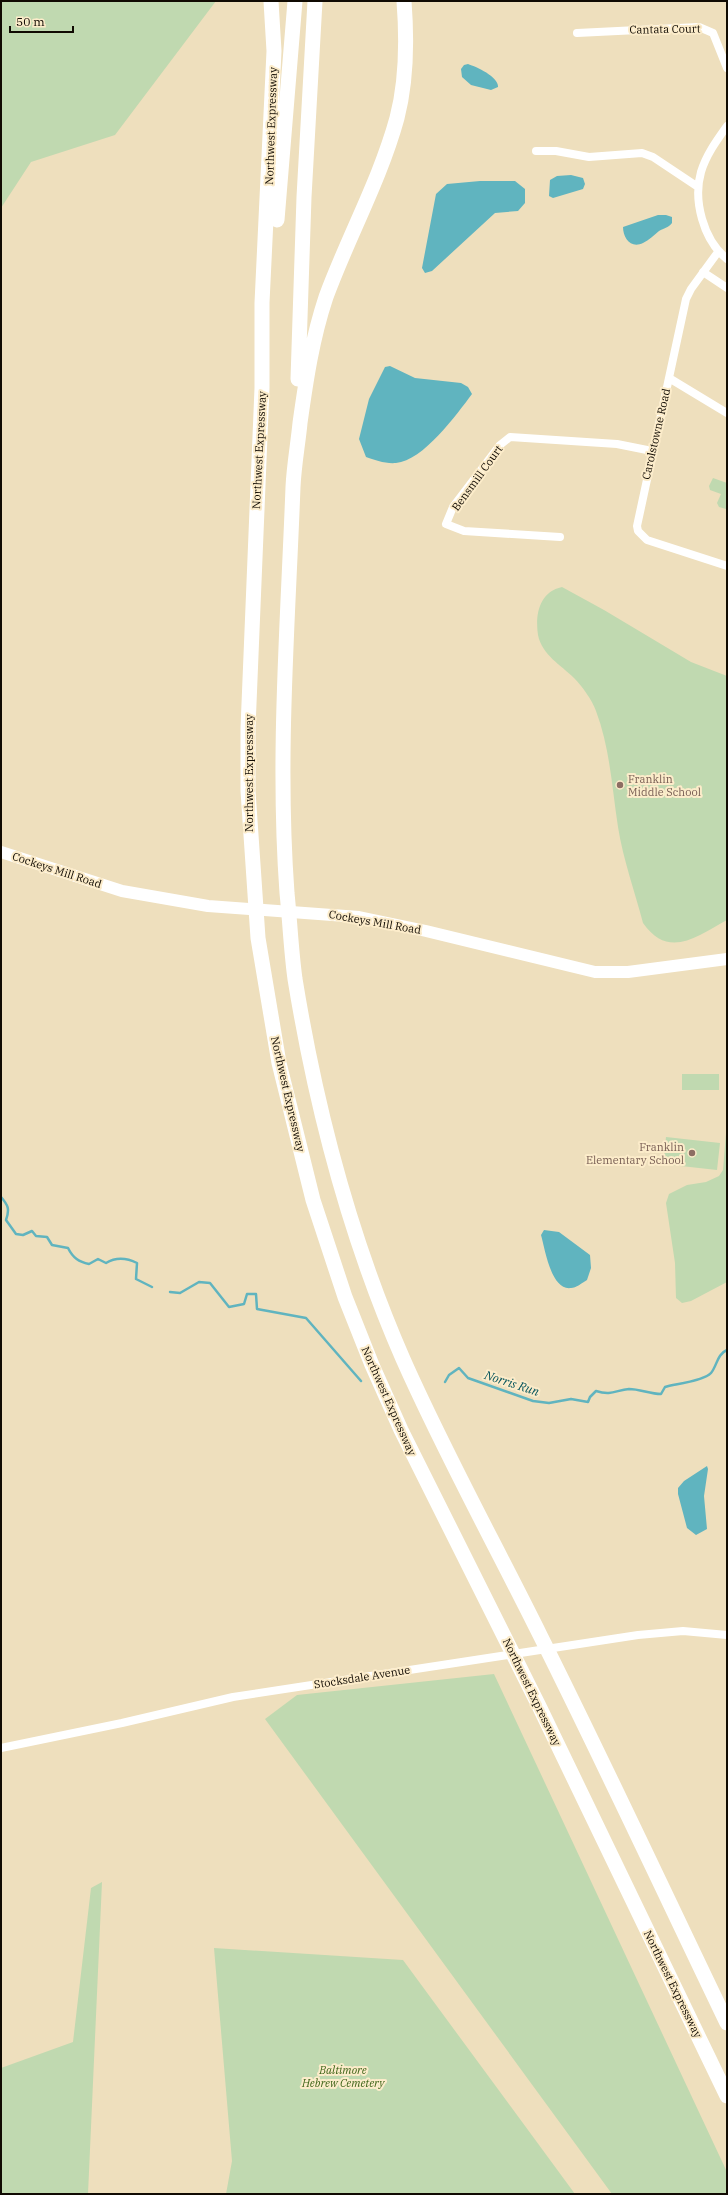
<svg xmlns="http://www.w3.org/2000/svg" width="728" height="2195" viewBox="0 0 728 2195" font-family="'IBM Plex Serif',serif">
<style>
.green{fill:#c0d9b0}
.water{fill:#60b4bf}
.lines{fill:none;stroke-linecap:round;stroke-linejoin:round}
.stream{stroke:#60b4bf;stroke-width:2.5}
.street{stroke:#fff;stroke-width:8}
.secondary{stroke:#fff;stroke-width:12}
.highway{stroke:#fff;stroke-width:15}
.education-dot{fill:#8d6e63;stroke:#fcecca;stroke-width:1.5}
.labels{text-anchor:middle;dominant-baseline:central;stroke-width:4;stroke-linejoin:round;paint-order:stroke}
.street-label{font-size:11px;fill:#100a02;stroke:#fcecca}
.education-label{font-size:11px;fill:#785e54;stroke:#fcecca;text-anchor:start}
.park-label{font-size:11px;font-style:italic;fill:#3e6418;stroke:#fcecca}
.water-label{font-size:12px;font-style:italic;fill:#015159;stroke:#fcecca}
</style>
<rect width="100%" height="100%" fill="#eedfbd"/>
<path class="green" d="M1,1H216L115,135L31,162L1,208Z
M713,478L727,483L726,509L719,507L717,503L721,494L710,490L709,486Z
M562,587L604,610L691,662L727,676V920C697,936 669,960 643,923C635,892 623,859 618,827C612,788 610,748 596,711C592,700 582,686 574,678C561,665 542,655 538,635C535,615 539,592 562,587Z
M682,1074H719V1090H682Z
M726,1133L727,1282L691,1301L682,1303L676,1298L675,1263L666,1203L669,1194L687,1185L706,1182L719,1176L723,1170Z
M666,1137L720,1143L717,1170L663,1164Z
M494,1674L727,2172V2194H612L265,1719L297,1695Z
M102,1882L88,2194H1V2068L73,2042L91,1888Z
M214,1948L403,1960L575,2194H226L232,2161Z"/>
<path class="water" d="M468,64C477,67 499,77 498,87L491,90L471,85L462,77L461,69L464,65Z
M571,175L583,178L585,184L583,189L553,198L549,196L550,180L557,176Z
M480,181H515L525,189V203L518,211L495,213L432,271L425,273L422,268L436,194L447,184Z
M658,215H666L672,217V223C668,228 664,228 659,231C654,235 649,240 643,243C631,249 623,238 623,227Z
M390,366L415,378L461,383L468,387L472,394C457,414 423,461 396,463C386,464 374,460 366,457L359,439L369,399L385,367Z
M544,1230L559,1232L590,1255L591,1268L587,1280C582,1283 576,1288 571,1288C551,1291 545,1249 541,1235Z
M707,1466L708,1469L704,1496L707,1529L696,1535L687,1528L678,1494V1488L684,1481Z"/>
<g class="lines">
<path class="stream" d="M1,1197C8,1205 10,1209 6,1220L16,1234L23,1235L32,1231L36,1236L47,1237L52,1245L68,1248C73,1258 79,1262 89,1264L98,1259L106,1263C116,1257 127,1258 137,1263L136,1279L152,1287
M170,1292L180,1293L199,1282L210,1283L229,1307L244,1304L247,1294H256L257,1309L306,1318L361,1381
M445,1382L449,1375L459,1368L468,1378L533,1401L549,1403L571,1399L588,1402L590,1397L596,1391C612,1396 616,1390 629,1389C640,1389 650,1394 661,1394L665,1387C675,1384 704,1381 711,1373C717,1366 717,1354 727,1350"/>
<path class="street" d="M577,33L699,27L713,33L727,68
M727,126C717,140 706,155 701,172C693,200 703,240 727,259
M536,151H556L589,157L642,153L653,157L698,187
M718,252L691,289L686,299L637,526L638,531L647,540L727,566
M703,272L727,288
M669,378L727,413
M560,537L464,531L446,524L453,507L500,445L510,437L617,444L652,451
M1,1748L122,1723L233,1697L638,1635L683,1631L727,1635"/>
<path class="secondary" d="M1,852L122,891L208,906L359,917L426,931L595,972H628L727,959"/>
<path class="highway" d="M271,1L274,51L262,303V388L248,728V791L258,938L279,1063L313,1200L345,1297L372,1365L401,1430L539,1706L727,2096
M404,1C407,40 407,80 397,118C380,180 348,237 326,297C312,339 306,380 300,423C298,444 294,465 293,487C288,622 277,758 287,893C290,922 291,950 295,979C316,1108 350,1238 403,1359C445,1454 495,1544 541,1637C605,1765 665,1894 727,2023
M277,220L295,1
M298,379L304,197L315,1"/>
</g>
<g class="education-dot">
<circle cx="620" cy="785" r="4"/>
<circle cx="692" cy="1153" r="4"/>
</g>
<g class="labels">
<g class="street-label">
<text transform="translate(665 29) rotate(-1)">Cantata Court</text>
<text transform="translate(271 126) rotate(-88)">Northwest Expressway</text>
<text transform="translate(656 434) rotate(-77)">Carolstowne Road</text>
<text transform="translate(259 450) rotate(-87)">Northwest Expressway</text>
<text transform="translate(477 478) rotate(-54)">Bensmill Court</text>
<text transform="translate(249 773) rotate(-90)">Northwest Expressway</text>
<text transform="translate(57 870) rotate(18)">Cockeys Mill Road</text>
<text transform="translate(375 922) rotate(10)">Cockeys Mill Road</text>
<text transform="translate(288 1094) rotate(77)">Northwest Expressway</text>
<text transform="translate(389 1401) rotate(66)">Northwest Expressway</text>
<text transform="translate(362 1677) rotate(-9)">Stocksdale Avenue</text>
<text transform="translate(532 1692) rotate(64)">Northwest Expressway</text>
<text transform="translate(673 1984) rotate(64)">Northwest Expressway</text>
</g>
<g class="education-label">
<text x="628" y="779">Franklin<tspan x="628" dy="13">Middle School</tspan></text>
<text x="684" y="1147" text-anchor="end">Franklin<tspan x="684" dy="13">Elementary School</tspan></text>
</g>
<g class="park-label">
<text x="343" y="2070">Baltimore<tspan x="343" dy="13">Hebrew Cemetery</tspan></text>
</g>
<g class="water-label">
<text transform="translate(512 1383) rotate(18)">Norris Run</text>
</g>
</g>
<rect width="728" height="2195" fill="none" stroke="#100a02" stroke-width="4"/>
<path d="M10 26v6h63v-6" fill="none" stroke="#100a02" stroke-width="2"/>
<text x="16" y="26" font-size="12" fill="#100a02" stroke="#fcecca" stroke-width="3" paint-order="stroke">50 m</text>
</svg>
